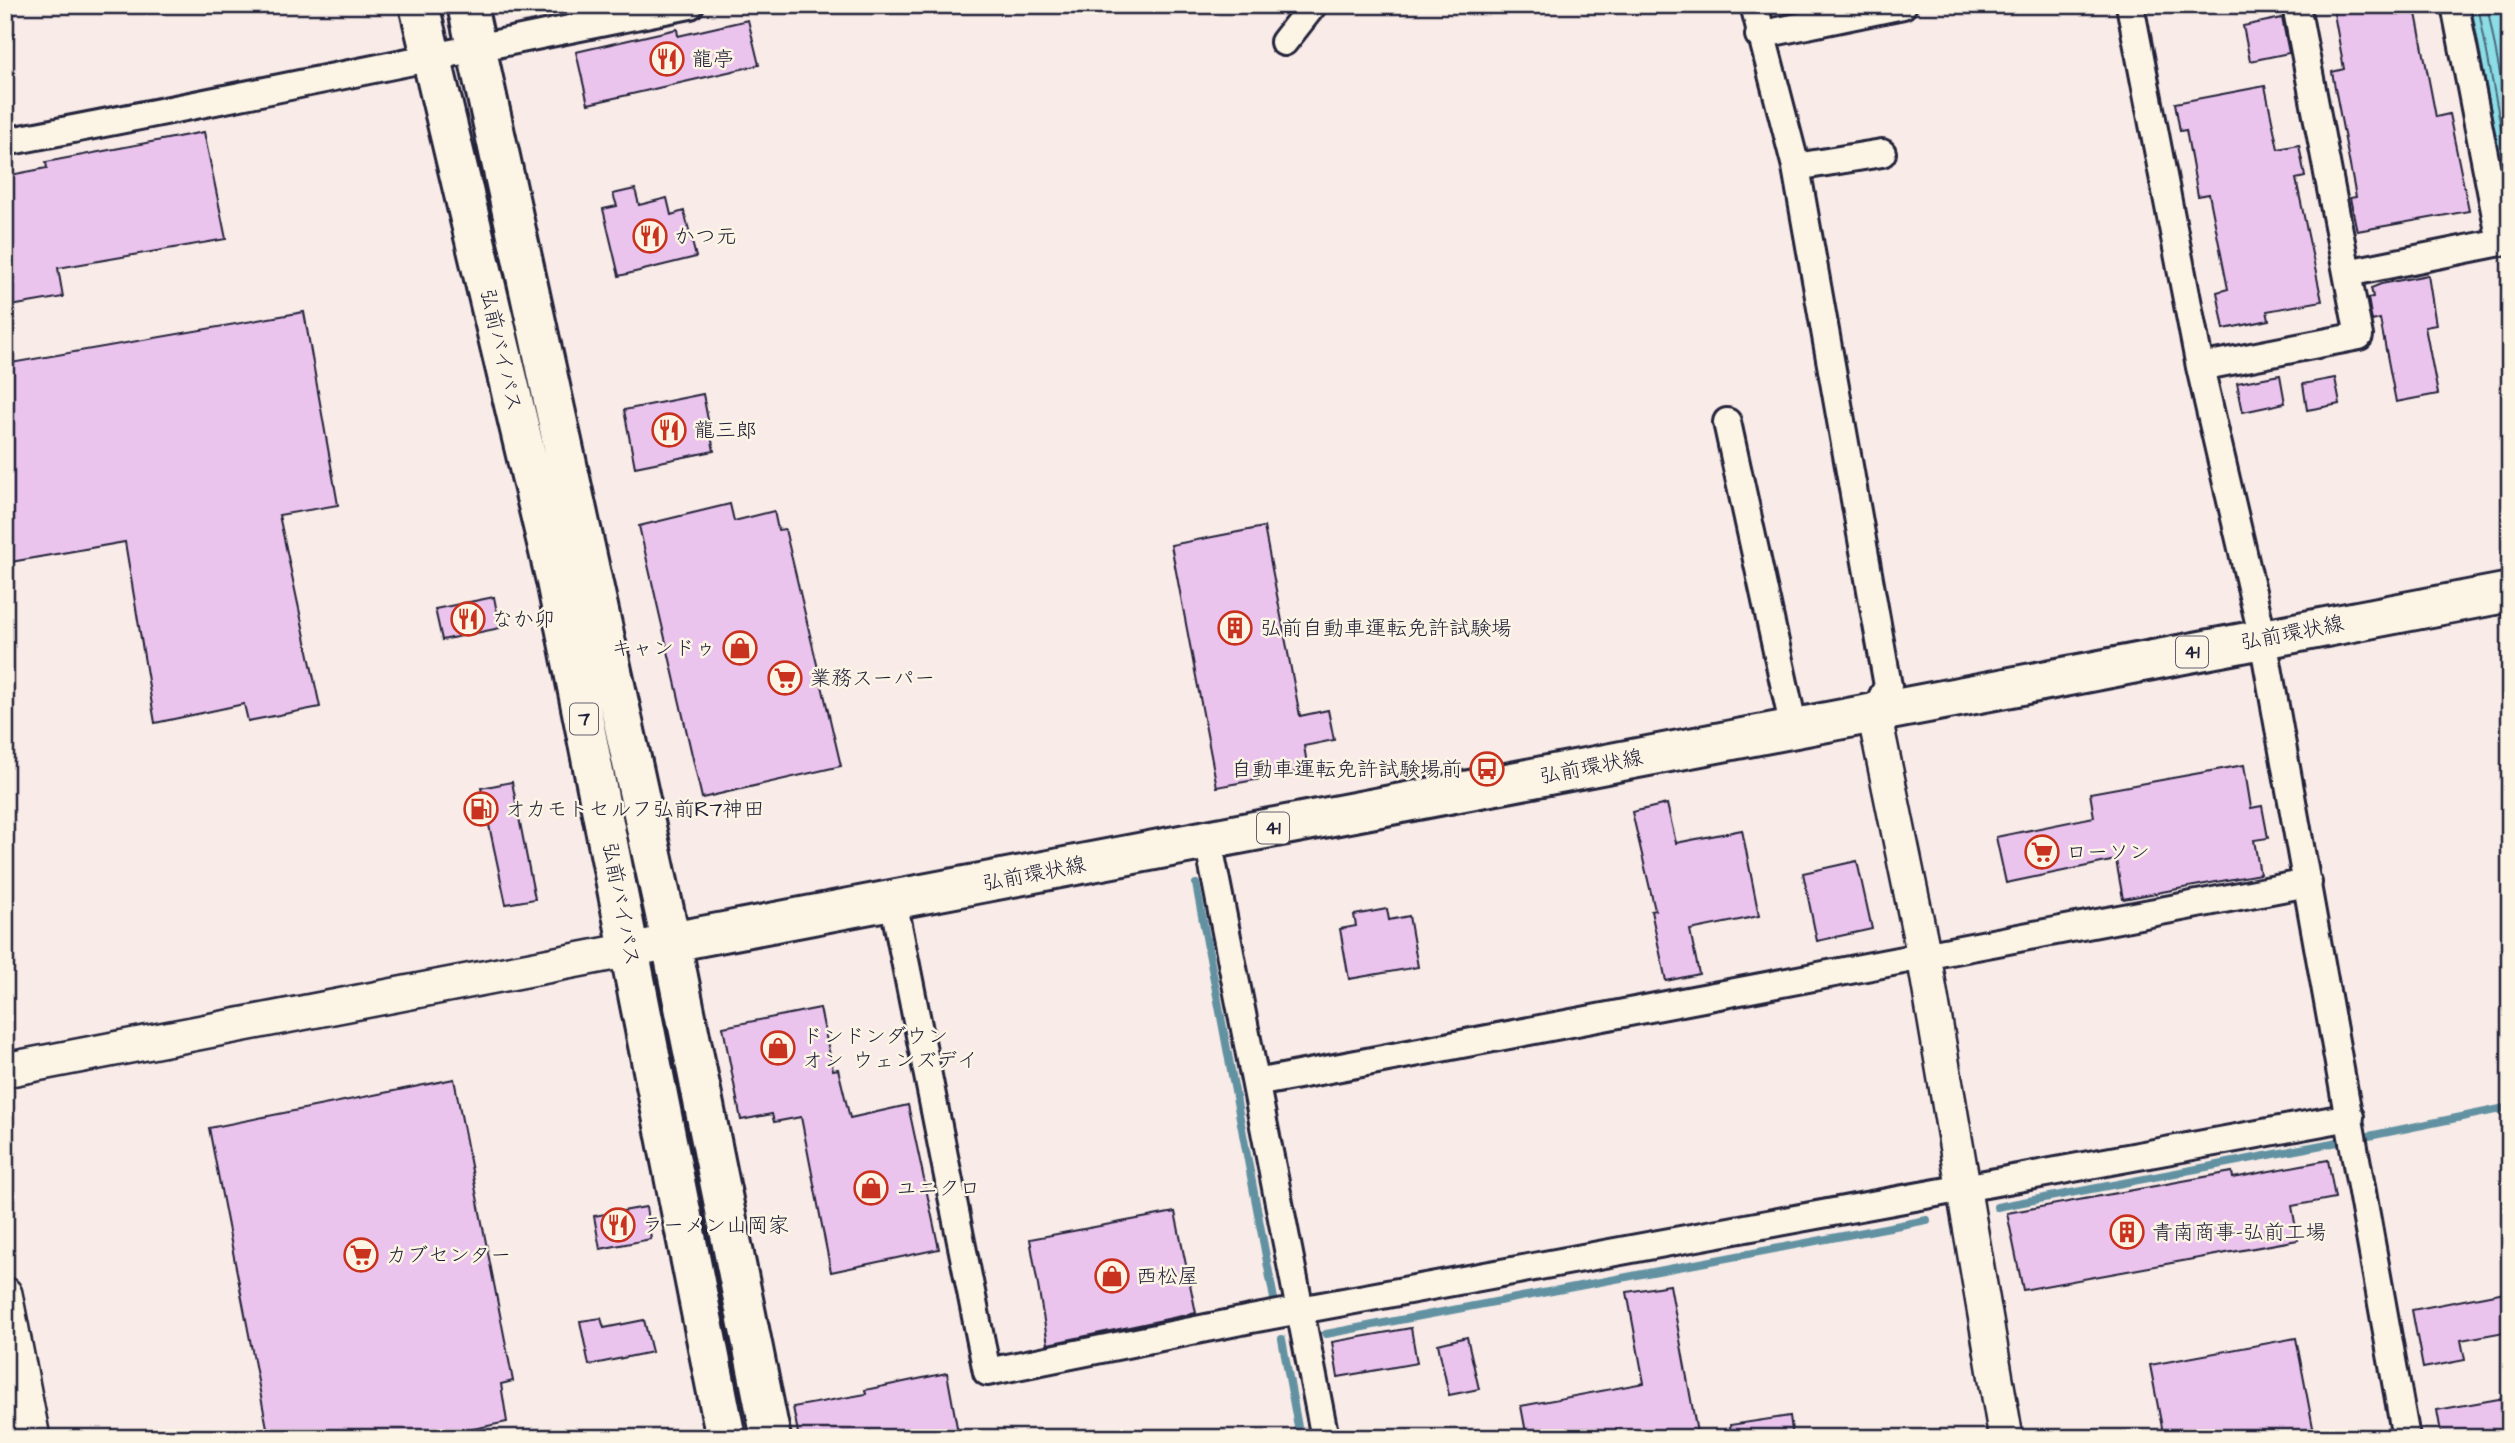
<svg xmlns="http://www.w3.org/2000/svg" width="2515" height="1443" viewBox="0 0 2515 1443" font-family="'Architects Daughter','Klee One',sans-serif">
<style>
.water{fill:#8cdde6;stroke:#6292a2;stroke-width:2}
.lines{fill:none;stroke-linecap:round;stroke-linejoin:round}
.shore{stroke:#4c6d7f;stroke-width:2}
.stream{stroke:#6292a2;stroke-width:8}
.building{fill:#ebc4ed;stroke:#22223b;stroke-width:2}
.minor-casing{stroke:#22223b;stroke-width:32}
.tertiary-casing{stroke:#22223b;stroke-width:38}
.primary-casing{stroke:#22223b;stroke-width:44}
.trunk-casing{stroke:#22223b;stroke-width:44}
.minor{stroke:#fcf5e5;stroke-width:26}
.tertiary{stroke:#fcf5e5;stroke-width:33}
.primary{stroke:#fcf5e5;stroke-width:38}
.trunk{stroke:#fcf5e5;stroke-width:38}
.labels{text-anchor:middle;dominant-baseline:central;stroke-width:5;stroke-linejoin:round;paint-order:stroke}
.shield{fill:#fcf5e5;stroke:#63616e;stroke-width:2}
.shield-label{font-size:19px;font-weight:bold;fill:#22223b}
.poi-label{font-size:21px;fill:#22223b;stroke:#fcf5e5;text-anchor:start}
.street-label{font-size:21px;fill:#22223b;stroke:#fcf5e5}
</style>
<rect width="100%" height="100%" fill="#f9ebe7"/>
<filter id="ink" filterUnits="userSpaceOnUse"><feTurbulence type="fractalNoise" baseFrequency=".0143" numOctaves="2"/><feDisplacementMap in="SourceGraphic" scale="14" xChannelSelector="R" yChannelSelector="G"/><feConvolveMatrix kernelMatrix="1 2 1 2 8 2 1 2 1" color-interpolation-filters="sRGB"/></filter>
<g filter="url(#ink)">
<path class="water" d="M2471,5H2510V193L2506,192Z"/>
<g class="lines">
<path class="shore" d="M2478,5L2510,175
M2487,5L2510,127"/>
<path class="stream" d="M1196,884L1274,1299
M2369,1136L2510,1107
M1997,1207L2338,1142
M1326,1334L1927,1220
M1282,1339L1300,1438"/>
</g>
<path class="building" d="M2346,5H2405L2406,10L2415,8L2436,117L2449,114L2469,211L2357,231L2350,198L2356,197L2332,72L2344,69L2333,8Z
M2282,18L2289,53L2250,61L2243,26Z
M748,20L759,65L588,104L576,52L677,29L678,36Z
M2265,86L2278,149L2299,145L2305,177L2296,179L2322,301L2267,311L2269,320L2224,329L2217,292L2228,289L2209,194L2198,196L2186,130L2180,131L2175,103Z
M204,132L226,239L58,268L63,297L5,307V176L47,168L46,162Z
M635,189L639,205L667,198L671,215L684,211L696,257L619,276L603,209L617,206L613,194Z
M2428,275L2436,325L2425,327L2438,394L2396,402L2380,319L2372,321L2368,298L2373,297L2371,288L2381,284Z
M304,312L338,505L279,515L320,707L248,721L244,704L155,723L125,542L5,563V364Z
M2280,375L2285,403L2243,412L2237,383Z
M2335,378L2340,404L2307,410L2303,384Z
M703,394L714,451L635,467L624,410Z
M730,504L734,521L774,511L778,530L785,529L841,766L702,798L639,526Z
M1264,527L1300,716L1328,710L1334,740L1304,746L1308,770L1217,787L1171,545Z
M494,597L500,628L442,640L435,609Z
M2244,765L2251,808L2262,806L2268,838L2254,840L2260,874L2123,899L2116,860L2006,883L1996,837L2094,817L2090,793Z
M512,782L535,899L506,904L481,788Z
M1667,804L1676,843L1742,830L1759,916L1690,930L1699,974L1666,981L1651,911L1655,910L1632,812Z
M1857,861L1872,929L1817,941L1803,873Z
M1387,909L1389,920L1409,916L1418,967L1349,979L1340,929L1356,926L1354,915Z
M820,1008L833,1070L838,1069L850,1118L908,1105L939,1249L831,1272L801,1117L774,1122L772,1114L741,1120L723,1027Z
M454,1079L513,1381L501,1384L507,1422L430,1438H269L209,1128Z
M2328,1160L2335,1198L2292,1206L2298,1240L2023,1290L2007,1213L2232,1172L2233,1178Z
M646,1207L651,1239L600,1249L594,1216Z
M1175,1212L1196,1313L1048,1344L1030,1239Z
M1670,1285L1698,1438H1527L1521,1406L1644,1383L1627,1292Z
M2510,1291V1331L2461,1340L2465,1360L2423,1368L2412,1310Z
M601,1318L604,1328L644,1320L652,1352L589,1365L580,1321Z
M1411,1328L1417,1363L1338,1377L1332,1342Z
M1467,1337L1479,1389L1449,1395L1438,1344Z
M2296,1338L2315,1438H2164L2150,1365Z
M947,1373L959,1438H799L793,1407L866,1394L865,1390Z
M2510,1397V1438H2442L2437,1410Z
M1790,1416L1793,1438H1731L1730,1425Z"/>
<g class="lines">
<defs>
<path id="minor" d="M1754,5L1796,167L1888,686L1874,713
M2130,5L2200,367L2263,639L2406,1438
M1759,35L1903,5
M1284,42L1313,5
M5,142C234,99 462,50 690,5
M1796,167L1882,153
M2347,273L2501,242L2455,5
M2200,367L2359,336L2296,5
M1727,422L1794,729
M1208,840L1325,1438
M893,900L987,1372L1251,1319L2350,1117
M1256,1083L2308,883"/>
<path id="tertiary" d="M1874,713L1924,956L2006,1438
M5,1070L671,942
M5,1294L33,1438"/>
<path id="primary" d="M671,942L2510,592"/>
<path id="trunk" d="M419,5L556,581L726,1438
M467,5L671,942L771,1438"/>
</defs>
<use href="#minor" class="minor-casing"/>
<use href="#tertiary" class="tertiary-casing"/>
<use href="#primary" class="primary-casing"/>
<use href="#trunk" class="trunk-casing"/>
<use href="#minor" class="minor"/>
<use href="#tertiary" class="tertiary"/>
<use href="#primary" class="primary"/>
<use href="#trunk" class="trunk"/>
</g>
</g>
<defs>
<symbol id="restaurant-ring" viewBox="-11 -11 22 22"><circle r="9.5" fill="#fcf5e5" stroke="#c8321e" stroke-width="1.5"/><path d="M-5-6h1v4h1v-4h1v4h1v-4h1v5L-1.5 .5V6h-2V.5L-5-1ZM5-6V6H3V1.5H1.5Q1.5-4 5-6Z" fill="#c8321e"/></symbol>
<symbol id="building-ring" viewBox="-11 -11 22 22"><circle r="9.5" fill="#fcf5e5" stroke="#c8321e" stroke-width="1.5"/><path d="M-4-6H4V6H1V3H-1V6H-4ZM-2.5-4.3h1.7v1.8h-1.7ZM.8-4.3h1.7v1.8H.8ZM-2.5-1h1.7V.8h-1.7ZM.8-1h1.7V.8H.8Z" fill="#c8321e"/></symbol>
<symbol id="shop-ring" viewBox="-11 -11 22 22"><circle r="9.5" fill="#fcf5e5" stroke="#c8321e" stroke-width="1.5"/><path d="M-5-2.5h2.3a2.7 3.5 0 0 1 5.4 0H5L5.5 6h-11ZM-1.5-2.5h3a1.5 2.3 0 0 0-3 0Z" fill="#c8321e"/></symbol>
<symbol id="supermarket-ring" viewBox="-11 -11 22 22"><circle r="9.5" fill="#fcf5e5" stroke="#c8321e" stroke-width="1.5"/><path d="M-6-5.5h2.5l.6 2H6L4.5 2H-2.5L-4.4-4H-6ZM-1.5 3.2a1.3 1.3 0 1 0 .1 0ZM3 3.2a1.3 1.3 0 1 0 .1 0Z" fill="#c8321e"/></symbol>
<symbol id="bus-ring" viewBox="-11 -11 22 22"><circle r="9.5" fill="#fcf5e5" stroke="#c8321e" stroke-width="1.5"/><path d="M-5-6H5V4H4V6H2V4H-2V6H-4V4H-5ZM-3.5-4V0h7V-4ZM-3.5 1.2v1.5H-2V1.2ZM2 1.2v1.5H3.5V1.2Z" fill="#c8321e"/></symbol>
<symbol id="fuel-ring" viewBox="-11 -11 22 22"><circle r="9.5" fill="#fcf5e5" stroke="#c8321e" stroke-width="1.5"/><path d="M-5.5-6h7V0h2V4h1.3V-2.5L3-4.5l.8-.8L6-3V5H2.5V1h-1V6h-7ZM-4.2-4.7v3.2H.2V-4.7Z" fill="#c8321e"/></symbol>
</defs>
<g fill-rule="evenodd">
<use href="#restaurant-ring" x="648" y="40" width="38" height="38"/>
<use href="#restaurant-ring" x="631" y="217" width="38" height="38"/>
<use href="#restaurant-ring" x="650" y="411" width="38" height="38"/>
<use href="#restaurant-ring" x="449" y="600" width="38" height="38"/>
<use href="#building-ring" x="1216" y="609" width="38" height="38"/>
<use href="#shop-ring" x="721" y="629" width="38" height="38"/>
<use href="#supermarket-ring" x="766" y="659" width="38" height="38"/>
<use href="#bus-ring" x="1468" y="750" width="38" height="38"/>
<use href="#fuel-ring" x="462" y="790" width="38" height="38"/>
<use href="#supermarket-ring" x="2023" y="833" width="38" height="38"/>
<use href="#shop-ring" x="759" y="1029" width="38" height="38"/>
<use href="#shop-ring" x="852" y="1169" width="38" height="38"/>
<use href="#restaurant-ring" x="599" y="1206" width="38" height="38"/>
<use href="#building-ring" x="2108" y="1213" width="38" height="38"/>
<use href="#supermarket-ring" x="342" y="1236" width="38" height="38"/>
<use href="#shop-ring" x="1093" y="1257" width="38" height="38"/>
</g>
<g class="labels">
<g class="shield">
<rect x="2176" y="636.5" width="32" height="31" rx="5"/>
<rect x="570" y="703.5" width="28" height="31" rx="5"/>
<rect x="1257" y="812.5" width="32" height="31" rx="5"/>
</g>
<g class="shield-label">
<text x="2192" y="652">41</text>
<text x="584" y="719">7</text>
<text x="1273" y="828">41</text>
</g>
<g class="poi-label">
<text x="692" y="59">龍亭</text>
<text x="674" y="236">かつ元</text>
<text x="694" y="430">龍三郎</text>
<text x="492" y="619">なか卯</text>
<text x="1260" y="628">弘前自動車運転免許試験場</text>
<text x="716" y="648" text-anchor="end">キャンドゥ</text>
<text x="810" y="678">業務スーパー</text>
<text x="1462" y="769" text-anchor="end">自動車運転免許試験場前</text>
<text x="505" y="809">オカモトセルフ弘前R7神田</text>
<text x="2066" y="852">ローソン</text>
<text x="802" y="1036">ドンドンダウン<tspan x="802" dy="24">オン ウェンズデイ</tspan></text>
<text x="896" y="1188">ユニクロ</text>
<text x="642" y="1225">ラーメン山岡家</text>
<text x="2152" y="1232">青南商事-弘前工場</text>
<text x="386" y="1255">カブセンター</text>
<text x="1136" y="1276">西松屋</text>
</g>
<g class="street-label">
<text transform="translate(501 350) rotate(77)">弘前バイパス</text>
<text transform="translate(2292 633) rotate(-11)">弘前環状線</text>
<text transform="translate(1591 767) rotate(-11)">弘前環状線</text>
<text transform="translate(1034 874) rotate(-11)">弘前環状線</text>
<text transform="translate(621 904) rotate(79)">弘前バイパス</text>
</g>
</g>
<rect width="2515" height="1443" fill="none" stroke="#fcf5e5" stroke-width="28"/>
<rect x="14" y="14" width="2487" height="1415" fill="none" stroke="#22223b" stroke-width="2.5" filter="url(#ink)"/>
</svg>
